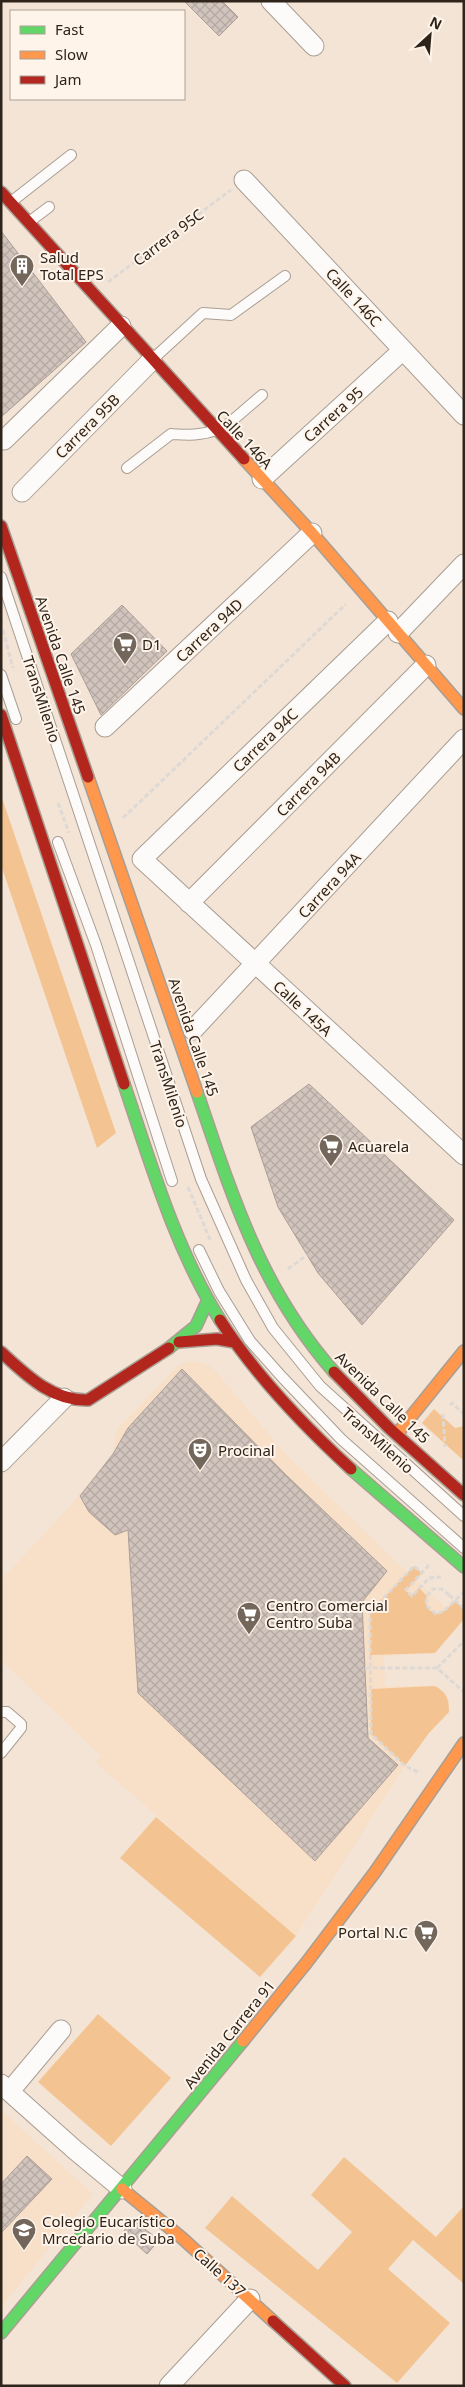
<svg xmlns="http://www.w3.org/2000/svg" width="465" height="2387" viewBox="0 0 465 2387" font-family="'Noto Sans',sans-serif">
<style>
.built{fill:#f8dfc8}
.green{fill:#f3c492}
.building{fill:url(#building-cross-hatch);stroke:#ac9e97}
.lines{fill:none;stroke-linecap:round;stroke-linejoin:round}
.lane-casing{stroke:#a99e93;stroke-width:12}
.street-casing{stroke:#a99e93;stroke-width:21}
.fast-casing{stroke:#a99e93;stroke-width:14}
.slow-casing{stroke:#a99e93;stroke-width:14}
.jam-casing{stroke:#a99e93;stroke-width:14}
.path{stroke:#ded9d4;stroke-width:3;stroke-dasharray:5 2.5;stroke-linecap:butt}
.lane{stroke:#fdfbf9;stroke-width:10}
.street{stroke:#fdfbf9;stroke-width:19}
.fast{stroke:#63d668;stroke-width:11}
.slow{stroke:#ff974d;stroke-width:11}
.jam{stroke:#b3261e;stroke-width:11}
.path-bridge{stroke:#ded9d4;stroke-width:3;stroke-dasharray:5 2.5;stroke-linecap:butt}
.labels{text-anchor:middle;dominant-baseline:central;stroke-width:4;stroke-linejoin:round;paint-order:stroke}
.street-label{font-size:15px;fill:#2e241a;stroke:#fff4ea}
.poi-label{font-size:15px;fill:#2e241a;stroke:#fff4ea;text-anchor:start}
</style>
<defs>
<pattern id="building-cross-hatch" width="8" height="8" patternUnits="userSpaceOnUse" patternTransform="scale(1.25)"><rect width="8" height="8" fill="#d1c4bd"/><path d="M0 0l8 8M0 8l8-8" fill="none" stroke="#b4a8a2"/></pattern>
</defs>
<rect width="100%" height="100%" fill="#f3e4d6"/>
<path class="built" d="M192,1361L204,1363L213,1368L285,1453L391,1557L462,1622L435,1653L384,1656L385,1686H435L444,1691L449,1700V1712L429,1733L405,1766L296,1936L96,1763L101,1756L1,1660V1580L70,1506L113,1454L115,1435L119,1427L175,1369L182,1363Z
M1,2110L93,2194L1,2307Z"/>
<path class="green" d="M1,795L116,1133L97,1148L1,865Z
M434,1409L455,1428L464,1426V1461L422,1423Z
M414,1566L422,1573L406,1591L412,1595L419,1588L427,1596L425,1602L429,1610L436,1614L444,1611L455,1601L464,1609V1619L435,1653L370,1655V1612Z
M435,1686C447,1693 449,1699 449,1712L429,1733L405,1766L371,1734V1689Z
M156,1817L296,1936L260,1977L120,1858Z
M98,2014L171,2078L111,2146L38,2082Z
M344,2157L436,2237L464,2206V2284L413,2240L388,2269L450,2323L397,2383L205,2228L232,2196L318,2270L352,2232L311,2195Z"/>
<path class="building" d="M184,1H222L238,17L219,36Z
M1,231L86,342L1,417Z
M122,605L167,651L101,715L71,654Z
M309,1084L454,1220L362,1325L318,1273L278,1207L251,1127Z
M182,1369L286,1475L387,1571L362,1602L368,1738L398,1765L315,1861L138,1693L128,1530L115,1535L89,1512L80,1496L113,1454L128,1428Z
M27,2156L52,2179L1,2233V2184Z
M137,2223L159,2240L147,2254L123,2232L130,2224Z"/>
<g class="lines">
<defs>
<path id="lane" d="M11,202L71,155
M29,222L49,207
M154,358L203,313L231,315L285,276
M127,468L171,434C188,435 200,436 216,430L219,432L262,395
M1,577L201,1179L246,1280L273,1328L320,1386L464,1516
M1,675L16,719
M58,842L96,945L172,1181
M199,1250L219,1291L250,1341L282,1377L341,1439L464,1548
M1,1712H7L21,1724V1728L1,1753"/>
<path id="street" d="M271,1L314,46
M244,180L464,415
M4,440L121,326
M262,479L403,350
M22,492L152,360
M388,621L142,859L464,1155
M398,633L464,564
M105,727L312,533
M189,903L426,665
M193,1030L464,739
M1,1462L64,1398
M1,2084L75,2150L122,2189
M10,2091L61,2030
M169,2386L250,2299"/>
<path id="fast" d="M124,1084C151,1164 175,1248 220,1320
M197,1092C232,1195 260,1288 334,1372
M169,1348L196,1326L208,1300
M351,1469L464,1567
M1,2333L243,2041"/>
<path id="slow" d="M244,459L312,533L464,709
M88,777L197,1092
M397,1434L464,1351
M243,2041L307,1962L375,1872L464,1743
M122,2189L182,2238L273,2321"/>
<path id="jam" d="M1,192L244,459
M1,526L88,777
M1,715L124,1084
M220,1320C256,1376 302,1424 351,1469
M179,1342L217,1339L234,1342
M1,1352C26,1375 52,1401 88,1400L169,1348
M334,1372L389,1428L464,1495
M273,2321L345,2386"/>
</defs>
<use href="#lane" class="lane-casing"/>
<use href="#street" class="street-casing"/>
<use href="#fast" class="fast-casing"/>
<use href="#slow" class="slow-casing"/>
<use href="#jam" class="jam-casing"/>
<path class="path" d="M108,282L231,190
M3,630L13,668
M58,803L69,833
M123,818L346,604
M188,1187L211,1242
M288,1269L307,1255
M450,1405L452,1403L464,1414
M443,1414L445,1447
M429,1565L406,1590L412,1596L429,1578L441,1577
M449,1595L464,1608
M365,1668H437L464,1692
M437,1668L464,1641
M418,1772L405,1766L371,1734L370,1612L414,1566L422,1573"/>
<use href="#lane" class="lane"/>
<use href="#street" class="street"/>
<use href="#fast" class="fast"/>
<use href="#slow" class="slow"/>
<use href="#jam" class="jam"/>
<path class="path-bridge" d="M449,1595L442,1589H433L427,1596L426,1605L436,1614L444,1611L464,1592"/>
</g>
<defs>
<symbol id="building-pin" viewBox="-11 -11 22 30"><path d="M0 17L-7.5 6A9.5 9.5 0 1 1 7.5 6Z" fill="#73675c" stroke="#fff4ea"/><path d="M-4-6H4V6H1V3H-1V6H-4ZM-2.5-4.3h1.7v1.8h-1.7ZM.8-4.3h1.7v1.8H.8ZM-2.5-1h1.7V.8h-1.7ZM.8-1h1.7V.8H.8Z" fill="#fff"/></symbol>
<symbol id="supermarket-pin" viewBox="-11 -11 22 30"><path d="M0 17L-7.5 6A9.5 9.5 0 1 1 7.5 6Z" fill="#73675c" stroke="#fff4ea"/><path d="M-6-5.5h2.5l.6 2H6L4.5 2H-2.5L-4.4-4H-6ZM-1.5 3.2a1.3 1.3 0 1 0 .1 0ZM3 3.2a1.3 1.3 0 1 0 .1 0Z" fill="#fff"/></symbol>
<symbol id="theatre-pin" viewBox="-11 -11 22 30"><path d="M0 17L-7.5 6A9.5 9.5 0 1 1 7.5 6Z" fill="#73675c" stroke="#fff4ea"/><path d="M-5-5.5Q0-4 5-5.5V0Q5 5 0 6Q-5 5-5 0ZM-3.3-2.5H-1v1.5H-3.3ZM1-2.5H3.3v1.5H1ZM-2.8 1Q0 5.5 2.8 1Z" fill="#fff"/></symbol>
<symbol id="school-pin" viewBox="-11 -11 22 30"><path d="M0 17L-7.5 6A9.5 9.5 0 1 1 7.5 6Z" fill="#73675c" stroke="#fff4ea"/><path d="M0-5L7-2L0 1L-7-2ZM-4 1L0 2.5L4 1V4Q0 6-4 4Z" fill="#fff"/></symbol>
</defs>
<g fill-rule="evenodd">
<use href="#building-pin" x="8" y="252" width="28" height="38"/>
<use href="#supermarket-pin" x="111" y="630" width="28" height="38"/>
<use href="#supermarket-pin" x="317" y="1132" width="28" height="38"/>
<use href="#theatre-pin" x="186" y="1436" width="28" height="38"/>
<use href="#supermarket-pin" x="235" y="1600" width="28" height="38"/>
<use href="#supermarket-pin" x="412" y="1918" width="28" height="38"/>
<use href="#school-pin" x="10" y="2216" width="28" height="38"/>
</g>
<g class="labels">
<g class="street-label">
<text transform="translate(168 237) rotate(-37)">Carrera 95C</text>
<text transform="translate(354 297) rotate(47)">Calle 146C</text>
<text transform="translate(333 414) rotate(-42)">Carrera 95</text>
<text transform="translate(87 426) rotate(-45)">Carrera 95B</text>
<text transform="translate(245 439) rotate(47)">Calle 146A</text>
<text transform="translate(209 630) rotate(-43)">Carrera 94D</text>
<text transform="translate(61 655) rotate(71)">Avenida Calle 145</text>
<text transform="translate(42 699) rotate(72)">TransMilenio</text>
<text transform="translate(265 740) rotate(-44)">Carrera 94C</text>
<text transform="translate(308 784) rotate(-45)">Carrera 94B</text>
<text transform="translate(329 885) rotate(-47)">Carrera 94A</text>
<text transform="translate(303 1008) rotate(43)">Calle 145A</text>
<text transform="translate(194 1037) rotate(71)">Avenida Calle 145</text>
<text transform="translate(169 1084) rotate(72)">TransMilenio</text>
<text transform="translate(383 1397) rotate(44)">Avenida Calle 145</text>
<text transform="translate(378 1440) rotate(42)">TransMilenio</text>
<text transform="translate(229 2034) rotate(-51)">Avenida Carrera 91</text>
<text transform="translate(220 2272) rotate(42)">Calle 137</text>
</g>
<g class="poi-label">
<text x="40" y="257">Salud<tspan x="40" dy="17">Total EPS</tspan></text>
<text x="142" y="644">D1</text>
<text x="348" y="1146">Acuarela</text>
<text x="218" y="1450">Procinal</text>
<text x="266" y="1605">Centro Comercial<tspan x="266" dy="17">Centro Suba</tspan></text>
<text x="408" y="1932" text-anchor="end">Portal N.C</text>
<text x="42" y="2221">Colegio Eucarístico<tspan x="42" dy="17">Mrcedario de Suba</tspan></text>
</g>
</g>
<rect width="465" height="2387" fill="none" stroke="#2e241a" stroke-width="5"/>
<rect x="10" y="10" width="175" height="90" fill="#fff4ea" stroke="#aba197"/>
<rect x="20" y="26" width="25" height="8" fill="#63d668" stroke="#aba197"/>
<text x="55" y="35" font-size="15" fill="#2e241a">Fast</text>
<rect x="20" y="51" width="25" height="8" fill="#ff974d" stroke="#aba197"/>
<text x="55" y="60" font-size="15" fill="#2e241a">Slow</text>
<rect x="20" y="76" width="25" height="8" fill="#b3261e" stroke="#aba197"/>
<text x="55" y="85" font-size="15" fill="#2e241a">Jam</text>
<g transform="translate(430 35) rotate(26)" stroke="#fff4ea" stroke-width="4" paint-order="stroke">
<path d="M0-4L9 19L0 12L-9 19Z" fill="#2e241a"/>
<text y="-8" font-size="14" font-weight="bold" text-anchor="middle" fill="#2e241a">N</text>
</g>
</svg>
